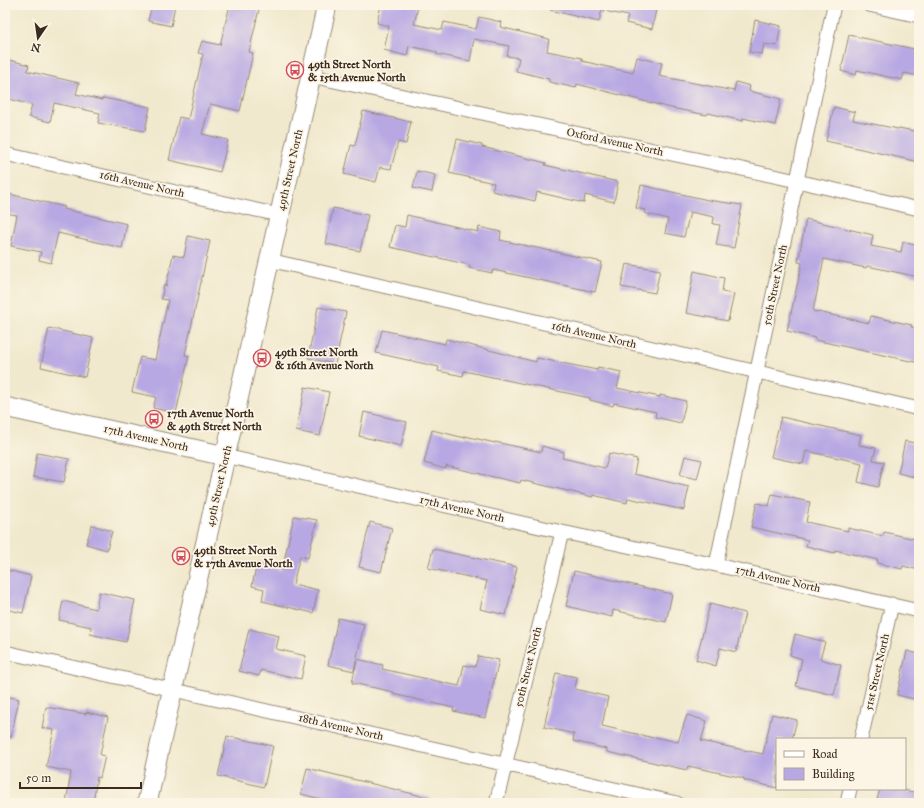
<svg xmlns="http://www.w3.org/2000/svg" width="924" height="808" viewBox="0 0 924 808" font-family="'IM FELL Great Primer',serif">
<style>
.building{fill:#b7a8e3}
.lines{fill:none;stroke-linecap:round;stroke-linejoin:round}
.street-casing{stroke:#968a76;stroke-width:15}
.secondary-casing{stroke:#968a76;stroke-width:21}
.street{stroke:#fff;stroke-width:13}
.secondary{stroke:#fff;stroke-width:19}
.labels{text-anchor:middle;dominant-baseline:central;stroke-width:3.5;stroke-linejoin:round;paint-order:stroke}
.poi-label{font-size:11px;font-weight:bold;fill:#3b2a1e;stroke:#fcf5e5;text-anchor:start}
.street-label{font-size:11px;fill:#3b2a1e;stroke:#fcf5e5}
</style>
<rect width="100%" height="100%" fill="#fcf5e5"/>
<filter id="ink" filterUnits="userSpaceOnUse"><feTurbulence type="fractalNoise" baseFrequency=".025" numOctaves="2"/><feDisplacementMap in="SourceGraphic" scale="8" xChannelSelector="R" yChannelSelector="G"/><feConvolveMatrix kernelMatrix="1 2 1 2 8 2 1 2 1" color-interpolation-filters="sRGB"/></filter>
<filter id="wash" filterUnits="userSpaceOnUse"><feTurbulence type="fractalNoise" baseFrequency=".012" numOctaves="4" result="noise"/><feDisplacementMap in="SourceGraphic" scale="16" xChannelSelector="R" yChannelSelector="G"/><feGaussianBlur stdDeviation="0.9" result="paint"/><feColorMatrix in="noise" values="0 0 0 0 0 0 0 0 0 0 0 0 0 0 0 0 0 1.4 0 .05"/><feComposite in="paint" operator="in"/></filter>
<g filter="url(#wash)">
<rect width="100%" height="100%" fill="#f1e9cd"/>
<g id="blocks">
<path class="building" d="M152,5H175L171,26L148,21Z
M230,5H260L249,52L253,53L240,111L210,104L202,134L228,140L220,172L169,160L179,117L188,119L203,54L198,53L202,41L220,45Z
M381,5H408L418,7L414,24L442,30L444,22L476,29L479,17L501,22L500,27L549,39L547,51L582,58V61L633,73L637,57L662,63L659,76L734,91L736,82L750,86L749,91L781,99L775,125L743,118V121L708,113L707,115L671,108L577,84L576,88L549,82V79L516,71L519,58L507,56L509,46L474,39L470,61L436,54L437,52L409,46L407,56L384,50L389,26L377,23Z
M551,5H603L599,22L550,10Z
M604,5H657L652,29L626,23L628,16L604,11Z
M755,20L781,26L777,46L764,44L762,54L749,52Z
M849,35L919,50V76L904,73L902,80L857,70L856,75L841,71Z
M5,59L29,65L27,71L79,83L76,94L102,100L103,98L150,107L145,131L98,123L100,113L54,103L50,122L29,117L32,105L5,98Z
M834,107L855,112L853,120L898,129L899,128L919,132V162L826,141Z
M363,111L411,122L406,144L398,142L391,169L380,167L376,182L344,174L351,145L355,146Z
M457,139L482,145V147L546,163L545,165L618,182L614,202L585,195L584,203L537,192L535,201L492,191L494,183L449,173Z
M417,171L435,175L432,192L413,188Z
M641,185L708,200L742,205L734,248L716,245L720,225L713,224L714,217L690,212L684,237L665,233L668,219L644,213L645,210L636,208Z
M9,194L65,207L64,209L127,224L122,248L58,233L51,263L39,260L41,252L11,246L17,215L5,213Z
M333,208L368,215L360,251L326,244Z
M407,215L478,232L479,227L501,232L500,240L602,262L595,292L493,270L492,273L469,268L470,265L390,247L395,225L405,227Z
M806,219L873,235L871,246L901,252L903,242L919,246V277L867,266L866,268L824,259L813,311L869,323L871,316L912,325L911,327L919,328V363L815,340V338L787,331L802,263L798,262Z
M188,236L210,241L185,355L189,356L176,413L153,408L156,397L132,392L140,357L155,360L168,300L161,299L164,285L166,286L173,255L184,257Z
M626,264L660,270L655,293L621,287Z
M694,271L724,278L722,292L734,294L728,321L686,313Z
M318,307L346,312L335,364L308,358Z
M49,328L93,338L85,377L41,367Z
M382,330L445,344L446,339L536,362L537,358L597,370L598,367L621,372L617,388L660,397V395L686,401L681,423L655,417L656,412L614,403L613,406L590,400V398L464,371L463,376L438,371L439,367L376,353Z
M305,387L329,392L320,436L296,431Z
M364,412L407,422L401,446L359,436Z
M781,417L861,435L859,445L876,448L873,460L884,462L878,487L858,482L862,463L806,451L803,464L771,457Z
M432,430L465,438V436L495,443V442L541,452L542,446L564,452L562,458L605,468L609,453L637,459L634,474L689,487L684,510L628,498L627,503L593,495V497L521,480L520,483L446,466V469L424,463Z
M905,441L919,444V478L898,473Z
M37,453L69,459L64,482L33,477Z
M685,456L702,460L697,479L680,475Z
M772,494L810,502L806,522L848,531V528L883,536L884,532L919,540V570L903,566L902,569L877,563L878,560L835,550V553L806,546L808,540L751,527L757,503L769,506Z
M294,516L317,520L308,558L300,556L293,584L318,590L313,613L262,601L264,589L252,586L257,563L282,570Z
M370,522L392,528L381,572L359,567Z
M92,525L112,531L107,550L86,544Z
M433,549L517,567L506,615L480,609L487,581L428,568Z
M7,570L31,576L23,613L5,609V577Z
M574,571L672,594L666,622L613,610L612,617L566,606Z
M99,592L135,600L126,642L90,634L91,627L59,620L63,601L96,609Z
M710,604L745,613L736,652L720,648L716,666L696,660Z
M338,618L364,624L354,671L328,665Z
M249,629L279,636L276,649L306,656L301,679L261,670L259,676L239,671Z
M795,634L825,642L820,659L841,665L834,695L796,686L802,659L790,655Z
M907,651L919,654V700L897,695Z
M478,656L499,660L485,718L453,711L454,708L393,694L394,692L352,683L357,659L383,665L382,669L459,686L464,665L475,667Z
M556,673L577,677L575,689L608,697L602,726L654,738L655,737L678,742L687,715L707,721L701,741L763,754L772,714L797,720L792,739H777V788L744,780V778L688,766L687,770L607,752V749L573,741L574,734L544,727Z
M5,696L19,699L11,737H5Z
M46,707L86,714V712L108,717L100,755L105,756L100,778L97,777L93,803H66L71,772L46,767L54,730L42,728Z
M227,736L273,746L264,787L218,776Z
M307,768L430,798L429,803H337L301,794Z
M880,789H898L919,793V803H876Z"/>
</g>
</g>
<g filter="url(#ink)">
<use href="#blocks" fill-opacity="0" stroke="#968a76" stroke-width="1"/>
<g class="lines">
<defs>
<path id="street" d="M869,5L919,16
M311,76L797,181L919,209
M5,154L279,215
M269,260L919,409
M225,456L562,532L716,565L919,611
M716,565L834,5
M5,652L677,803
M861,739L892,604
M496,803L562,532
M847,803L850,789"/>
<path id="secondary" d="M5,407L225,456
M147,803L327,5"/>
</defs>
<use href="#street" class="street-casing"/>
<use href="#secondary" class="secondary-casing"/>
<use href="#street" class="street"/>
<use href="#secondary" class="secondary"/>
</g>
</g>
<defs>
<symbol id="bus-ring" viewBox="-11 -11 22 22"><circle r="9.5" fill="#fcf5e5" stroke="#d1495b" stroke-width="1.5"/><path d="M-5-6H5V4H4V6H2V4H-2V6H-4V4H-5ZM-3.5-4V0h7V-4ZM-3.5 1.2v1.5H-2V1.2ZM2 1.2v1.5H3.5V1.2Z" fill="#d1495b"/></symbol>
</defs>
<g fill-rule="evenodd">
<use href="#bus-ring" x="285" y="60" width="20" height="20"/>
<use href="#bus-ring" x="252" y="348" width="20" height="20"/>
<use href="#bus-ring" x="144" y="409" width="20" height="20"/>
<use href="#bus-ring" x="171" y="546" width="20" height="20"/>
</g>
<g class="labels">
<g class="poi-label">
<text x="308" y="64">49th Street North<tspan x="308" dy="13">&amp; 15th Avenue North</tspan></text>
<text x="275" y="352">49th Street North<tspan x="275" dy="13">&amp; 16th Avenue North</tspan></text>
<text x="167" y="413">17th Avenue North<tspan x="167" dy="13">&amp; 49th Street North</tspan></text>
<text x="194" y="550">49th Street North<tspan x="194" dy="13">&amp; 17th Avenue North</tspan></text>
</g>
<g class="street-label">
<text transform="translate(615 142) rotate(12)">Oxford Avenue North</text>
<text transform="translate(290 170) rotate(-77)">49th Street North</text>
<text transform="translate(142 184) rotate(13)">16th Avenue North</text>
<text transform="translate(775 285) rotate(-78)">50th Street North</text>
<text transform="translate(594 335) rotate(13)">16th Avenue North</text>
<text transform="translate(146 438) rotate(13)">17th Avenue North</text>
<text transform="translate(219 486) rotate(-77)">49th Street North</text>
<text transform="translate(462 509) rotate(13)">17th Avenue North</text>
<text transform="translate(778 579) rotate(13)">17th Avenue North</text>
<text transform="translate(528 667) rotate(-76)">50th Street North</text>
<text transform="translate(877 672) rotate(-77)">51st Street North</text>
<text transform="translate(341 727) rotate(13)">18th Avenue North</text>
</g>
</g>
<rect width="924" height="808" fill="none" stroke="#fcf5e5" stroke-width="20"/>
<rect x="776" y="738" width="130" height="52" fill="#fcf5e5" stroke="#afa495"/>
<rect x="784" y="751" width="20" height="6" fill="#ffffff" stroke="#afa495"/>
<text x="812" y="758" font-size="12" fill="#3b2a1e">Road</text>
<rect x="784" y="768" width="20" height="12" fill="#b7a8e3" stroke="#afa495"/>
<text x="812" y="778" font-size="12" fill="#3b2a1e">Building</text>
<g transform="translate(38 38) rotate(193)" stroke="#fcf5e5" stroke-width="3" paint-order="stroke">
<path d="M0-3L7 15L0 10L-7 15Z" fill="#3b2a1e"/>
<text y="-6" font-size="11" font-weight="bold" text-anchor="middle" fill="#3b2a1e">N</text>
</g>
<path d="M20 782v6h121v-6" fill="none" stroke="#3b2a1e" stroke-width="2"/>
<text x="26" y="782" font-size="12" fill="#3b2a1e" stroke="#fcf5e5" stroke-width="3" paint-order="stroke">50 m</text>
</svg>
